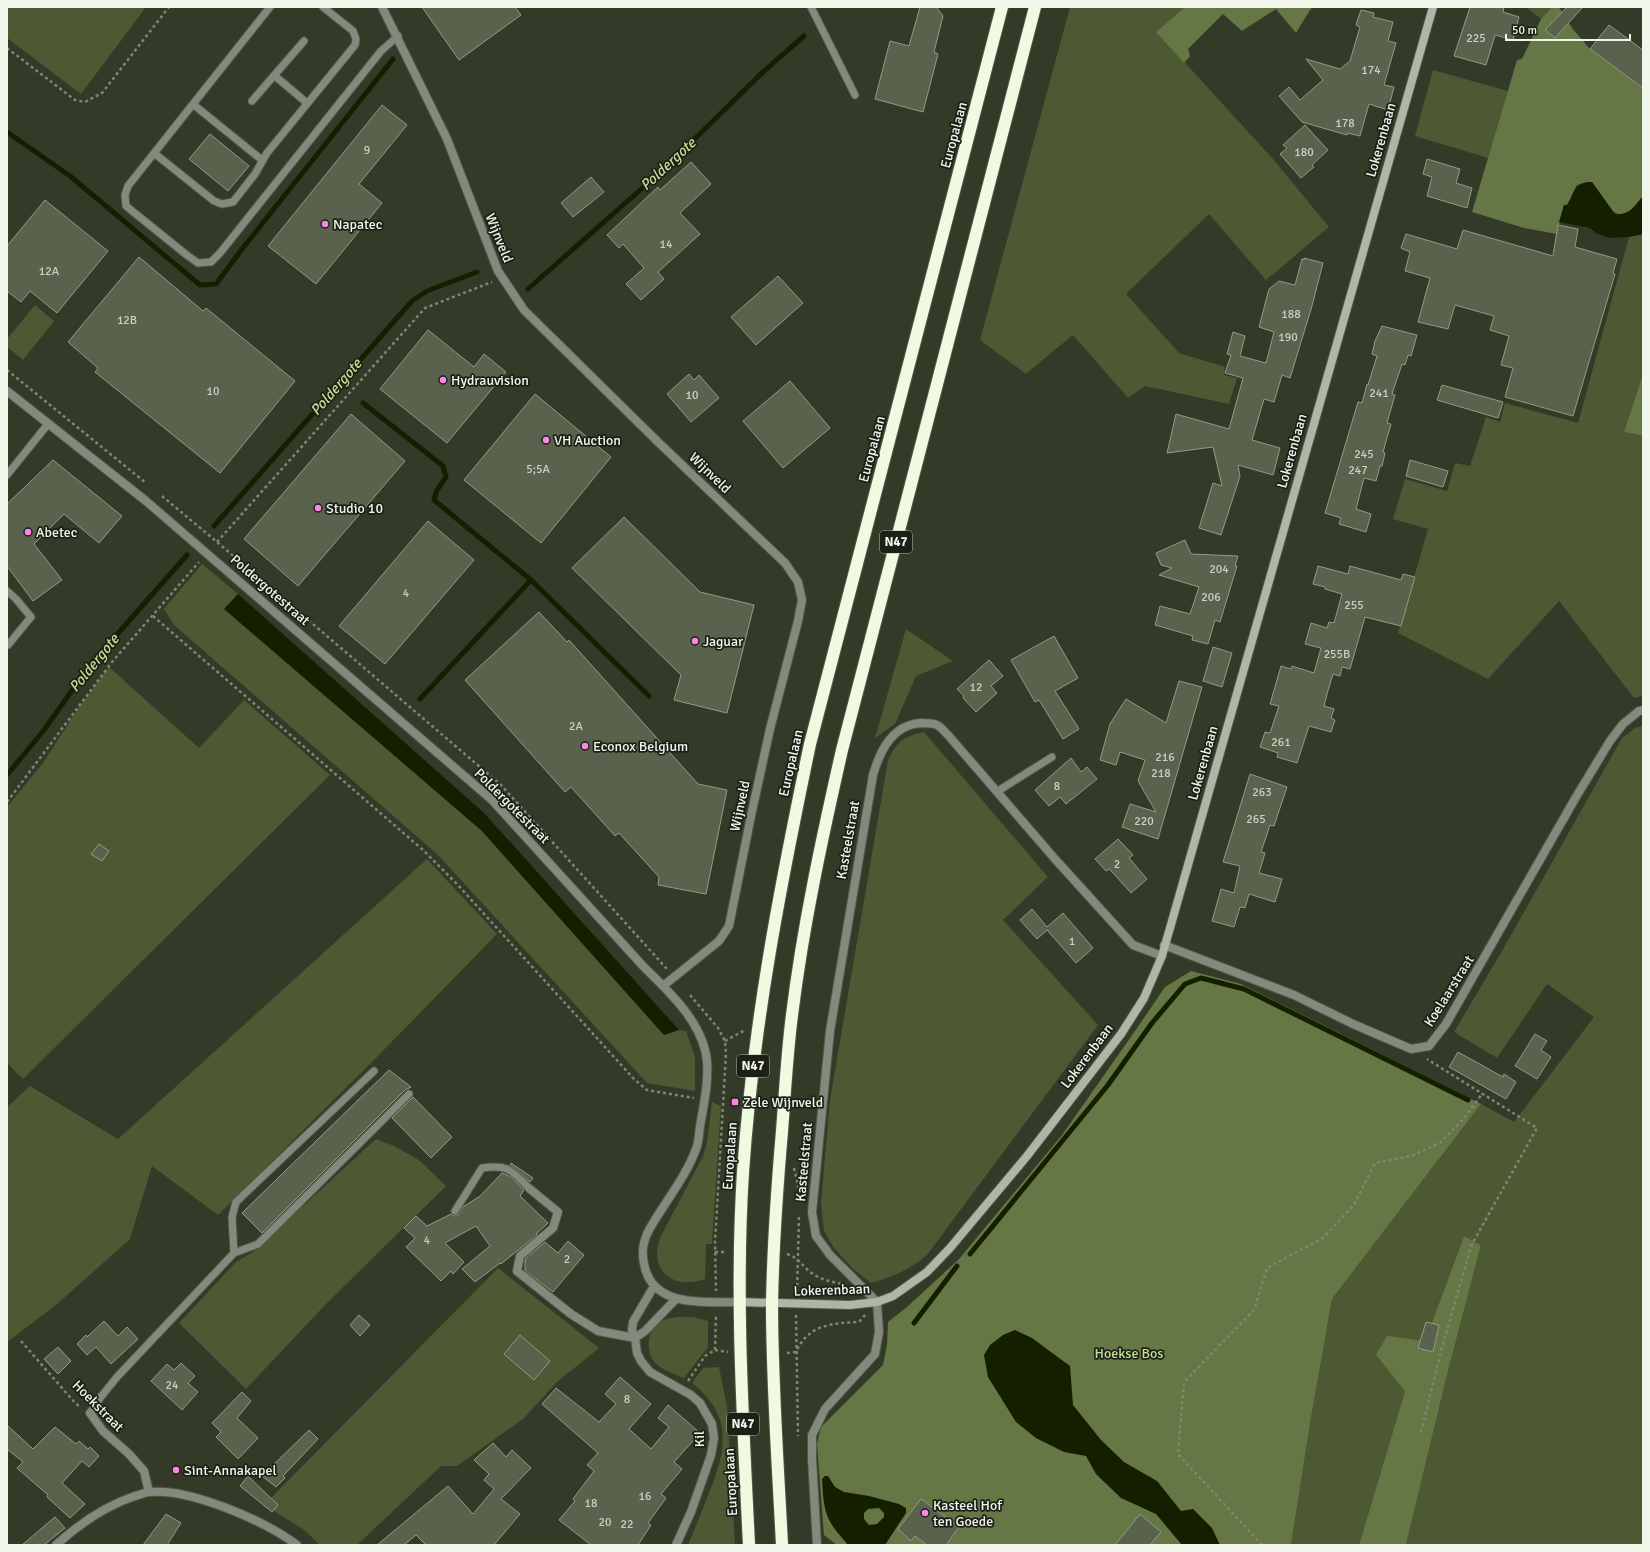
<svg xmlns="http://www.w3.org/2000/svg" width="1650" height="1552" viewBox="0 0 1650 1552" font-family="Signika,sans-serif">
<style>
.green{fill:#4c5933}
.forest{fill:#657744}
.water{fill:#151f00;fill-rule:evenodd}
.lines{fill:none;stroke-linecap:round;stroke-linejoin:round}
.stream{stroke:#151f00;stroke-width:5}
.building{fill:#5a624d;stroke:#929b84}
.lane-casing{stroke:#515846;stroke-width:9}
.street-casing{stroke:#515846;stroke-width:10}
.secondary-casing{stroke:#515846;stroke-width:10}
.highway-casing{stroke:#515846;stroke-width:14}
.path{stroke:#7f8675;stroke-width:2.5;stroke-dasharray:3 3;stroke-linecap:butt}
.lane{stroke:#84897e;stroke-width:7}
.street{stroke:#84897e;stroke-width:8}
.secondary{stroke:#b0b6a6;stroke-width:8}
.highway{stroke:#f0fae1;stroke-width:12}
.poi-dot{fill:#fb87e5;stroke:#1d2017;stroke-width:1.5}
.labels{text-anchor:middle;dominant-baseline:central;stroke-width:3.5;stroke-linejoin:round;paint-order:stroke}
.number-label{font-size:12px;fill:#cbd1c3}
.shield{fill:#1d2017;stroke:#b1b6ab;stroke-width:1}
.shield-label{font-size:13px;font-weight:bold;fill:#f1f6ea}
.street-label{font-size:14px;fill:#f1f6ea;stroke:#1d2017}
.poi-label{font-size:14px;fill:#f1f6ea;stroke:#1d2017;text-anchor:start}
.park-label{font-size:14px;fill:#c4e192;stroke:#1d2017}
.water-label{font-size:15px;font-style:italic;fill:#c3df91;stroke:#1d2017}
</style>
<rect width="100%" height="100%" fill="#333a27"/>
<path class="green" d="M7,7H146L81,94L7,38Z
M1070,7H1185L1157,32L1273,159L1329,227L1266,280L1209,214L1126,294L1179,353L1225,367L1224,375L1237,378L1229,404L1145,386L1128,398L1073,335L1026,374L980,340Z
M1526,7H1552L1541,19Z
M1433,70L1508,91L1488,158L1415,136Z
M1643,234V374L1624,432L1643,436V696L1634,698L1559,601L1488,679L1398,633L1428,529L1393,519L1405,479L1447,491L1455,463L1470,466L1486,417L1500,422L1505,403L1578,423L1629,237Z
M35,305L54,321L23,360L7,347V339Z
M202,564L238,594L225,609L482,831L664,1035L679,1030L686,1031L695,1057V1091L647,1083L437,854L174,625L164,609Z
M906,629L953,661L916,676L895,724L875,738Z
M109,667L199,748L244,700L330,775L23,1079L7,1063V807L43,763L77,710Z
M1643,726V1545H1406L1447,1375L1481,1245L1464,1236L1425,1341L1405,1391L1359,1545H1291L1310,1424L1332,1299L1481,1104L1514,1122L1594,1017L1547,984L1497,1058L1454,1032L1502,951L1622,738L1635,728Z
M924,732L1048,877L1003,920L1098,1025L927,1255C911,1269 891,1278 871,1283L852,1268L834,1248L824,1231L821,1203L830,1100L888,760C898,740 903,737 924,732Z
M427,859L497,934L376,1058L218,1215L152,1166L130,1239L56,1305L7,1342V1107L30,1086L118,1139Z
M712,1102L721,1106L712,1244H706L705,1279C672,1291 647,1269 661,1236L703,1156L707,1142Z
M376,1139L394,1146L419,1160L446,1186L325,1305L246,1389L179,1323L236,1262L253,1252Z
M498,1268L599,1348L556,1383L523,1419L457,1466H441L357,1545H320L303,1529L264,1505Z
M678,1317H693L708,1321V1347L684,1378C675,1374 664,1371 656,1364C646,1353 646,1334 657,1324C663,1319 671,1318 678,1317Z
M719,1367L727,1406L735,1545H688C695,1528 702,1511 709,1493C726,1450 734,1416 692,1383L703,1368Z"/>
<path class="forest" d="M1185,7H1313L1310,10L1296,33L1276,9L1242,31L1223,14L1188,49L1190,56L1184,63L1156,32Z
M1552,7H1559L1572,28L1590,49L1641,87L1643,85V196L1631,210L1624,214H1618L1612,211L1592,182L1577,185L1567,205H1564L1557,234L1524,228L1472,212L1517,60L1522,59L1541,19Z
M1643,374V436L1624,432Z
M1191,971L1241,984L1481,1104L1332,1299L1310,1424L1291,1545H837L824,1535L817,1444L821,1427L883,1365L887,1345L888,1322L907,1307L959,1259L1062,1135L1135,1031L1165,987Z
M1464,1236L1481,1245L1447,1375L1406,1545H1359L1405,1391L1376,1355L1387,1336L1425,1341Z"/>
<path class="water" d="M1588,182H1592L1615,214C1629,216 1636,205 1643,196V234L1629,237L1609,238L1596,233L1590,228L1559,222L1564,205H1567C1576,193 1571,185 1588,182Z
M238,594L485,814L679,1030L664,1035L482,831L224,609Z
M1015,1330L1032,1338L1070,1366L1073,1405L1101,1440L1124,1462L1157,1481L1181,1511L1193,1509L1212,1528L1220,1545H1182L1156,1514L1121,1498L1096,1474L1086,1456L1064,1452L1036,1438L1016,1422L988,1377L984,1355L990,1345L1003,1335Z
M825,1476H828L835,1487L844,1492L869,1496L899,1504L906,1508V1513L885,1545H848C843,1538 836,1532 832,1525C823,1512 823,1493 822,1479ZM879,1508L884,1513V1517L877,1524L869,1525L864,1519V1513L868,1509Z"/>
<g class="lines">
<path class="stream" d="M7,132L70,176L200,285L216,284L239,253L393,59
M528,289L665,168L763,72L804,36
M363,403L443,466L446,477L437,490L434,500L531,580L649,696
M214,526L412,301L427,291L477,272
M420,699L531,580
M7,775L44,730L90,665L187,555
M970,1254L1108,1085L1152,1023L1185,984L1201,978L1244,989L1468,1100
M914,1323L957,1266"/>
</g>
<path class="building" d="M422,7H515L521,15L459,60Z
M920,7H936L943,16L934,52L938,54L923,112L875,99L890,41L909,46Z
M1470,7H1504L1503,12L1519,17L1513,40L1495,35L1486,65L1454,56Z
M1567,7H1583L1555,38L1545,30Z
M1361,10L1374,13L1373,17L1393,22L1388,41L1396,43L1384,85L1394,87L1388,110L1369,104L1360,136L1347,133V135L1302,122L1279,96L1289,87L1300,100L1323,80L1306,59L1340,69L1350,61L1360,27L1356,25Z
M1609,25L1643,50V88L1590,49Z
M382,105L407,125L359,184L382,203L316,284L268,246Z
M1305,125L1328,150L1312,165L1314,167L1301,178L1280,154L1287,148L1283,145Z
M210,134L249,166L228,191L189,159Z
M1427,159L1460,169L1456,183L1472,188L1467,208L1427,196L1432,177L1423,174Z
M691,162L711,184L680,213L700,234L658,272L664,279L641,300L626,284L644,268L623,244L619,248L607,235L658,187L660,190Z
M591,177L604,192L573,217L561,203Z
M45,200L108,251L57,313L30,291L21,302L7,291V246Z
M1558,225L1578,229L1575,247L1617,259L1613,273L1615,274L1573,416L1505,397L1513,368L1501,365L1509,336L1490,330L1494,316L1455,305L1448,329L1418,322L1430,278L1405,271L1410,252L1401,248L1406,234L1457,249L1463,230L1553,256Z
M139,257L203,311L206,308L295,381L220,473L95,372L98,368L68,342Z
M1304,258L1323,263L1312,306L1290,378L1282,375L1274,402L1264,399L1252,440L1280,448L1273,475L1238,465L1240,476L1221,535L1199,528L1213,483L1222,486L1213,447L1167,453L1176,414L1229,429L1243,378L1225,373L1231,355L1227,354L1233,332L1245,336L1240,356L1266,363L1274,332L1259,327L1269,289L1279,281L1295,285L1302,259L1304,260Z
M778,276L803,303L756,345L731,317Z
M1382,326L1417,335L1411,356L1408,355L1405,365L1402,364L1392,394L1395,395L1387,423L1391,424L1383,452L1385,453L1382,466H1380L1376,481L1364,478L1356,509L1371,514L1366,532L1339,524L1341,518L1325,513L1358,402L1362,403L1367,384L1368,385L1377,356L1372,354L1375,341Z
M428,330L474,367L484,354L506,372L447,443L380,389Z
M689,374L694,380L699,375L719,398L691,422L667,394Z
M790,381L830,428L783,468L743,421Z
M1442,385L1503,402L1498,418L1437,400Z
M535,394L611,457L541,543L464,480Z
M351,414L405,461L298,586L244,539Z
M53,460L122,516L99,543L64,514L34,544L62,580L33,601L7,566V504Z
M1410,460L1448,471L1443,487L1406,476Z
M624,517L700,592L754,605L727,713L674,700L681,675L572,568Z
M428,521L474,560L385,664L339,626Z
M1185,540L1191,554L1238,556L1235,566H1237L1220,622L1215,620L1208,644L1192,640L1193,636L1155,625L1160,606L1190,614L1199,587L1159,575L1172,568L1161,565L1156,553Z
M1318,566L1348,574L1350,566L1401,580L1403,574L1415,577L1401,626L1365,617L1350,669L1342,667L1340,676L1333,674L1327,694L1324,706L1334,709L1331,718L1335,720L1331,732L1309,726L1297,763L1277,757L1278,753L1260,747L1265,732L1270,733L1279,706L1270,704L1281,666L1291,669L1292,666L1314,673L1321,648L1305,644L1311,623L1327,628L1329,622L1334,623L1342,594L1325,589V587L1313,584Z
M539,612L567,642L569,640L698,784L727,790L706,894L658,885L659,877L619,833L615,836L571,787L565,792L465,680Z
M1054,636L1078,678L1055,691L1079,729L1063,739L1039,700L1035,702L1011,660Z
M1213,647L1232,653L1222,687L1203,681Z
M989,660L1003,676L991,686L997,693L976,712L963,698L964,696L957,689Z
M1179,681L1202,687L1158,839L1122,827L1130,804L1156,812L1138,781L1145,760L1120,752L1116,765L1100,760L1110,724L1126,699L1166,723Z
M1071,758L1081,772L1087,767L1097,779L1066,804L1060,797L1049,806L1035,790Z
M1250,774L1287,787L1274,826L1270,825L1261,852L1265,853L1259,873L1282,879L1275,902L1249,894L1245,908L1240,907L1234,927L1212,921L1221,889L1234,893L1240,866L1223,862Z
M1118,839L1133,855L1129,858L1147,879L1131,893L1114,874L1109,869L1106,871L1095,859Z
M99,844L109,851L102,861L91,854Z
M1032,909L1047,927L1063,913L1093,948L1076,963L1047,930L1037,939L1020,920Z
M1535,1034L1547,1041L1541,1050L1551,1057L1537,1079L1515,1066Z
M1458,1052L1503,1077L1504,1074L1516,1082L1506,1099L1449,1067Z
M389,1070L411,1087L405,1090L262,1233L242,1213Z
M413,1097L452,1137L431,1158L392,1118Z
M511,1163L533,1178L530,1182L517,1170L510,1165Z
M502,1173L511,1177L524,1190L520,1196L548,1223L536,1234L537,1235L501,1264L500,1263L475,1282L462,1269L490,1246L476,1226L445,1243L464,1262L453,1274L451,1271L441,1281L406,1247L415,1238L404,1228L416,1216L427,1226L451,1214L454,1216L458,1215L463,1207L480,1196Z
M568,1241L584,1255L553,1292L525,1271V1259L545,1242L558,1253Z
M359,1315L370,1325L360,1336L350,1325Z
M104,1321L118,1336L127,1327L138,1339L111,1364L96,1347L87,1355L77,1344L86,1335L87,1337Z
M1426,1322L1439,1325L1433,1352L1418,1348Z
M520,1335L550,1361L534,1380L504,1354Z
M58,1347L71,1361L58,1374L44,1359Z
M181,1363L195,1376L188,1383L198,1392L182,1410L151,1381L167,1364L174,1370Z
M620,1377L651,1404L629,1429L651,1449L669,1427L658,1418L668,1405L700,1433L674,1462L682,1469L661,1494L666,1498L648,1523L651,1525L638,1545H591L559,1520L575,1501L573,1499L594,1471L587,1465L598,1453L542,1404L556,1388L599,1422L616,1404L605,1394Z
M242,1392L251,1401L237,1418L258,1438L238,1459L216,1437L221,1432L212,1423Z
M7,1425L33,1449L55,1427L76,1444L79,1441L88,1449L90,1447L99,1456L89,1467L82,1461L62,1483L85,1504L70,1518L47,1497L48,1495L17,1468L23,1462L7,1449Z
M309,1430L318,1439L283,1476L285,1478L276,1487L262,1476Z
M493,1443L506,1457L512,1450L531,1468L501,1499L520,1514L494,1545H426L416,1535L404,1545H377L448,1486L473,1514L494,1489L484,1480L489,1474L474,1460Z
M248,1476L278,1505L272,1512L240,1486Z
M921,1499L959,1527L946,1545H927L915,1536L911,1541L898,1529Z
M166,1514L181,1523L167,1545H143Z
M1140,1514L1161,1532L1150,1545H1115Z
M55,1517L65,1528L44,1545H22Z"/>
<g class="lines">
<defs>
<path id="lane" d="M270,7L128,186L125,195L126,206L188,256L198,263L211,262L220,253L381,51L398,36
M811,7L855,95
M275,76L307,103
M252,101L304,41
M194,105L262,160
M154,153L214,201L222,204L233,202L255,174L267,153L355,45L356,39L353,31L323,7
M7,475L48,424
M7,591L16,599L31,617L8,645L7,644
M998,791L1052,757
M455,1211L482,1168C510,1164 511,1171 530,1189
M234,1253L258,1244L409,1094
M90,1413L100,1398L117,1377L234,1253L232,1217L236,1202L374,1071"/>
<path id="street" d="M382,7L447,139L498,271L524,310L657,441L785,563L798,582L802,600L798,621L770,729L751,816L729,926L719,941L663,986
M7,391L146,501L492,800L643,966C667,990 697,1017 705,1050C711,1072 704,1104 700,1126C699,1133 699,1142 696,1149C685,1179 664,1203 649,1230C642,1243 641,1254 645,1268C655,1308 707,1302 739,1302
M1164,945L1294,995L1353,1024L1411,1049L1429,1046L1446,1024L1576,797L1610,741L1623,724L1639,711L1643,710
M530,1189L558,1212L553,1228L520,1256L517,1271L571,1314L598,1331L635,1338
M654,1286L633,1322L632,1330L635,1338L637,1353L641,1361L650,1372L691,1395L700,1403L712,1424L714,1438L711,1455L691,1512L676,1545
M635,1338L645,1331L676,1299
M90,1413L103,1431L129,1454L144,1471L149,1492
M56,1545C79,1524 105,1506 135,1496C140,1495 145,1492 150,1492C190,1488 265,1521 297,1545
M817,1545L812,1459V1435L825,1409L875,1354L879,1332L877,1302L830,1255L816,1236L812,1212L830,1031L873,775C880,751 892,725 921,723C926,723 933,723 937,725C941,727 945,732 948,735L1055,859L1133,945L1162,956"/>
<path id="secondary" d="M739,1302L850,1305L877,1302L893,1296L927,1272L950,1248L1027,1156L1121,1034L1144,998L1162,956L1433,7"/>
<path id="highway" d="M749,1545C743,1421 735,1297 743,1172C753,1026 780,887 810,744L1002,7
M782,1545C778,1465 772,1384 772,1304C773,1246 777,1189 782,1131C785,1093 787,1054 792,1015C803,926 822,838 842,750L1035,7"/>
</defs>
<use href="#lane" class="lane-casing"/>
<use href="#street" class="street-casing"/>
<use href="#secondary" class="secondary-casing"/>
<use href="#highway" class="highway-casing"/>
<path class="path" d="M7,48L75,100L85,102L102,93L169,7
M7,370L146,483
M162,496L217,542L501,785L667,969
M217,542L425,308L492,282
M153,616L423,850L456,883L634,1079L647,1090L694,1098
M7,802L112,662L199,562
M690,995L718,1028L725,1041L726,1053L715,1242L716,1291
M725,1041L745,1030
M794,1168L799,1189V1202
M715,1252H726
M787,1254C797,1257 802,1265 810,1272C819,1279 831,1282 843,1284
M797,1292L799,1217
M796,1315L798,1436
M21,1341L76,1404L81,1407
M715,1350L728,1352
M787,1353L796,1352C808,1325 831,1323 859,1322L865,1315
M688,1381L705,1356L715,1350L716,1314
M1421,1432L1442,1347L1472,1244L1537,1128L1427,1059
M1262,1545L1178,1454L1184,1382L1254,1310L1267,1268L1323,1238L1353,1206L1375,1163L1411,1156L1440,1143L1465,1117L1482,1094"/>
<use href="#lane" class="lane"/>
<use href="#street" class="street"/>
<use href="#secondary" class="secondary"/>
<use href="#highway" class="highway"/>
</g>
<g class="poi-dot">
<circle cx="325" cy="224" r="4"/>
<circle cx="443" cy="380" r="4"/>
<circle cx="546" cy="440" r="4"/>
<circle cx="318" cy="508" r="4"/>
<circle cx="28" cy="532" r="4"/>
<circle cx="695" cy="641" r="4"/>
<circle cx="585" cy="746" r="4"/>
<rect x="731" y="1098" width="8" height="8" rx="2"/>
<circle cx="176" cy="1470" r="4"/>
<circle cx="925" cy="1513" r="4"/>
</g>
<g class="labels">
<g class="number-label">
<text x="1476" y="38">225</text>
<text x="1371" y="70">174</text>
<text x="1345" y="123">178</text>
<text x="367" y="150">9</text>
<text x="1304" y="152">180</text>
<text x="666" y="244">14</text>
<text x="49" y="271">12A</text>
<text x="1291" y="314">188</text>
<text x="127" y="320">12B</text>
<text x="1288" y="337">190</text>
<text x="213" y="391">10</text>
<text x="1379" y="393">241</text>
<text x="692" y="395">10</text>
<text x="1364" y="454">245</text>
<text x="538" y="469">5;5A</text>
<text x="1358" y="470">247</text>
<text x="1219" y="569">204</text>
<text x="406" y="593">4</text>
<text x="1211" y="597">206</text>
<text x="1354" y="605">255</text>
<text x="1337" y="654">255B</text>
<text x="976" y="687">12</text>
<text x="576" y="726">2A</text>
<text x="1281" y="742">261</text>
<text x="1165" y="757">216</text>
<text x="1161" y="773">218</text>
<text x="1057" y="786">8</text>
<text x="1262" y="792">263</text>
<text x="1256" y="819">265</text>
<text x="1144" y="821">220</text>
<text x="1117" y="864">2</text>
<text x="1072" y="941">1</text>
<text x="427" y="1240">4</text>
<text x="567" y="1259">2</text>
<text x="172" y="1385">24</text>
<text x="627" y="1399">8</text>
<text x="645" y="1496">16</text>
<text x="591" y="1503">18</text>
<text x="605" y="1522">20</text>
<text x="627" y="1524">22</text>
</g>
<g class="shield">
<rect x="880" y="531" width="32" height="22" rx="3"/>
<rect x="737" y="1055" width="32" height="22" rx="3"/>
<rect x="727" y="1413" width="32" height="22" rx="3"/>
</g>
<g class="shield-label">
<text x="896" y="542">N47</text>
<text x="753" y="1066">N47</text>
<text x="743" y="1424">N47</text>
</g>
<g class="street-label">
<text transform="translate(954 135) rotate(-75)">Europalaan</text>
<text transform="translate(1381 140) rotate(-74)">Lokerenbaan</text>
<text transform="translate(499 238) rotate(68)">Wijnveld</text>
<text transform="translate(872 449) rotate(-75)">Europalaan</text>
<text transform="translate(1292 451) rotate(-74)">Lokerenbaan</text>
<text transform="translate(710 473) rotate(44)">Wijnveld</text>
<text transform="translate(270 590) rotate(41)">Poldergotestraat</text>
<text transform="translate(791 763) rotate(-77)">Europalaan</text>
<text transform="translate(1203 763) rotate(-74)">Lokerenbaan</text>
<text transform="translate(512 806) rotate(45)">Poldergotestraat</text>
<text transform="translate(740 806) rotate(-78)">Wijnveld</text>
<text transform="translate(848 840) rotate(-80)">Kasteelstraat</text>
<text transform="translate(1449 991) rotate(-58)">Koelaarstraat</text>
<text transform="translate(1087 1056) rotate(-53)">Lokerenbaan</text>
<text transform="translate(730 1156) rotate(-86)">Europalaan</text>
<text transform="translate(804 1162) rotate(-85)">Kasteelstraat</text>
<text transform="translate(832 1290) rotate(-2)">Lokerenbaan</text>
<text transform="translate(98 1406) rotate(45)">Hoekstraat</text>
<text transform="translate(699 1439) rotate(-90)">Kil</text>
<text transform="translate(731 1482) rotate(-93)">Europalaan</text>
</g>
<g class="poi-label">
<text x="333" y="224">Napatec</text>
<text x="451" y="380">Hydrauvision</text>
<text x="554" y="440">VH Auction</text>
<text x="326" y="508">Studio 10</text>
<text x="36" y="532">Abetec</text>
<text x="703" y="641">Jaguar</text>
<text x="593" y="746">Econox Belgium</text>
<text x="743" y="1102">Zele Wijnveld</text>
<text x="184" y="1470">Sint-Annakapel</text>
<text x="933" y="1505">Kasteel Hof<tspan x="933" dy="16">ten Goede</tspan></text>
</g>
<g class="park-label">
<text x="1129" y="1353">Hoekse Bos</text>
</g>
<g class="water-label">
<text transform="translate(668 164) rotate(-43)">Poldergote</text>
<text transform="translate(336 387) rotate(-49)">Poldergote</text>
<text transform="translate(94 663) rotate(-51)">Poldergote</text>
</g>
</g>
<rect width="1650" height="1552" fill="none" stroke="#f1f6ea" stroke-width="16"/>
<path d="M1506 34v6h124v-6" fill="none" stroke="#f1f6ea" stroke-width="2"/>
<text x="1512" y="34" font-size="12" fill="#f1f6ea" stroke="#1d2017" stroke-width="3" paint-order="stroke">50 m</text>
</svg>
